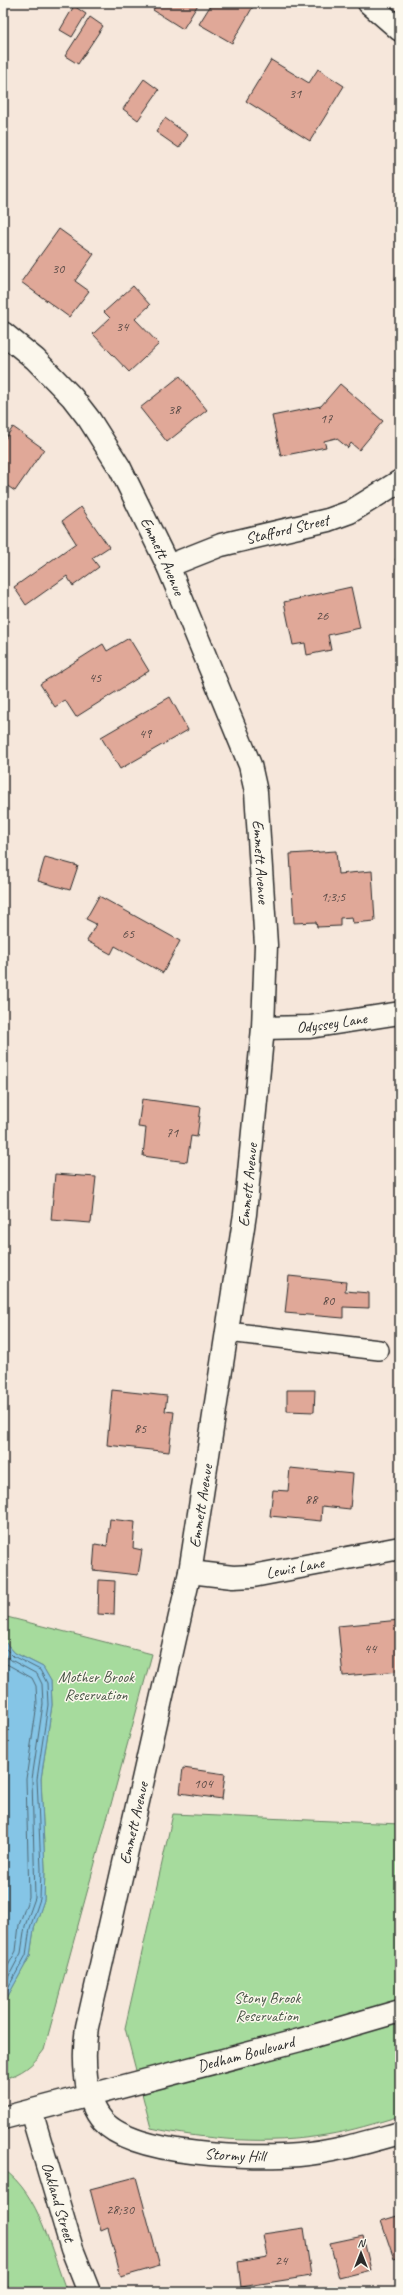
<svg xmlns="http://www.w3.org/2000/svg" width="403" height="2295" viewBox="0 0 403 2295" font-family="Caveat,sans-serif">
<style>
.green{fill:#a6db9d;stroke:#688364}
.water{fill:#85c5e6;stroke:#61879b}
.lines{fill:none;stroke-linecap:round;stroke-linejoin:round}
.shore{stroke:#4f6976;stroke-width:1}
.building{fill:#e0a898;stroke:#2b2b2b}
.service-casing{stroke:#2b2b2b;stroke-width:22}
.minor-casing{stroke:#2b2b2b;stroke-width:25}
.secondary-casing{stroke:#2b2b2b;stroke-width:25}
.service{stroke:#fbf7ec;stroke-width:19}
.minor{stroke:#fbf7ec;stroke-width:22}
.secondary{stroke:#fbf7ec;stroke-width:22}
.labels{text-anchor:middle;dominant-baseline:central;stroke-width:3;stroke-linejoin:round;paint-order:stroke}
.number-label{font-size:14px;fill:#584a46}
.street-label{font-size:16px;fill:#2b2b2b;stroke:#fbf7ec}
.park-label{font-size:16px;fill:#4a5748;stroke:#fbf7ec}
</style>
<rect width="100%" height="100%" fill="#f6e7db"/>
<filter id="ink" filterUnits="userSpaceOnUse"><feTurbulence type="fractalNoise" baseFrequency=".025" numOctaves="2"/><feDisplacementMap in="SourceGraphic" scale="8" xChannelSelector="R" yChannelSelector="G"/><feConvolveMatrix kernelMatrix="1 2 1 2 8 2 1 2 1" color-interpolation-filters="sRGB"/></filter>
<g filter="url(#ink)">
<path class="green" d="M3,1616L152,1654L44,2050C33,2065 22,2074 3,2079V2005L30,1956L34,1929L44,1900L45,1869L41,1779L52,1705L51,1681L43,1667L15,1653L3,1640Z
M173,1814L400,1824V2116C376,2123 351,2131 326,2135C268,2145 208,2140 151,2128L125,2028Z
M3,2169C40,2194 51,2252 67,2292H3Z"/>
<path class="water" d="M3,1640L15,1653L43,1667L51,1681L52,1705L41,1779L45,1869L44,1900L34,1929L30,1956L3,2005Z"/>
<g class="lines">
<path class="shore" d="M3,1646L13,1656L40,1670L47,1683L48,1705L37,1779L41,1869L40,1899L30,1928L26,1955L3,1997
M3,1653L11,1660L37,1674L42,1684L43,1704L32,1779L35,1898L25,1926L21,1953L3,1987
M3,1662L32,1678L36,1686L37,1704L26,1779L29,1897L19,1925L16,1951L3,1975"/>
</g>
<path class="building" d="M157,3H199L183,29L153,10Z
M212,3H255L232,43L199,24Z
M74,6L86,14L72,37L60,30Z
M90,17L103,26L78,64L65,56Z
M271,60L309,83L318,69L344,86L310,141L246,101Z
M144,79L159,90L138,120L123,109Z
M165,118L188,135L179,148L156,132Z
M59,229L94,254L75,281L89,291L69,317L21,282Z
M400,273V283L395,280Z
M133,286L150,305L135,319L159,344L129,372L93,334L110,318L104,312Z
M180,376L207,410L167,442L140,408Z
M340,384L383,421L359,450L351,443L348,448L336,438L324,441L326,447L281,456L272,416L321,406Z
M13,427L44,449L15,491L3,483V442Z
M81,507L109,547L92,558L99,567L73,586L67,576L26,605L14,587L76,543L62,521Z
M400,553V563L395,560Z
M351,587L360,628L328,635L331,650L307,655L305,643L293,645L284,602Z
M129,638L149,671L76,717L65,700L55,707L40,684L103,644L107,651Z
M170,697L188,730L120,769L101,737Z
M336,851L338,874L372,871L375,921L353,923L352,917L340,918V926L317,927L316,922L294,923L290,854Z
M45,857L78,866L70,890L38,881Z
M99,896L180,941L163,973L115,946L111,954L87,941L96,924L86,919Z
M142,1099L201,1107L197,1137L191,1136L187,1162L143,1156L146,1128L138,1127Z
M55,1174L96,1177L91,1223L51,1220Z
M289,1276L346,1282L345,1291L369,1293V1308L343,1307V1318L285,1313Z
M112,1390L167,1396L165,1411L174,1412L169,1452L107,1445Z
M287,1390H315L314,1412L287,1411Z
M290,1468L353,1474L350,1509L322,1506L321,1521L270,1516L273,1490L288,1491Z
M110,1519L135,1522L133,1548L142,1550L138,1575L93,1570L95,1544L107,1546Z
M99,1580L115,1581L114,1615L98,1614Z
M400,1620V1671L343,1676L338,1626Z
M183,1768L225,1774L222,1799L180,1793Z
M136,2177L160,2266L121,2277L108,2228L101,2231L90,2189Z
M400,2215V2257L394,2259L381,2221Z
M304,2228L311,2276L241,2287L238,2262L267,2257L263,2234Z
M363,2236L371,2270L339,2278L330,2243Z"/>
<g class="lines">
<defs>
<path id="service" d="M228,1332L379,1350"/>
<g id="minor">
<path d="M369,3L400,30"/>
<path id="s1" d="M3,333L35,359L72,397L89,419L120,468L168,566L250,765L256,792L266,945L263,1028L245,1214L190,1572L87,2027C83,2055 83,2099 103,2121C133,2156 255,2159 299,2155C334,2152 367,2142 400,2133"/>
<path id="s2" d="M168,566L221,545L328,520L350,512L400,481"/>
<path id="s3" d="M263,1028L310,1027L400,1013"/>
<path id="s4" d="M190,1572L233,1577L253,1576L400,1548"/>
<path id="s5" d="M31,2111L72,2249L89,2292"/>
</g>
<g id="secondary">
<path id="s6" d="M3,2118L300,2040L400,2011"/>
</g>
</defs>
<use href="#service" class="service-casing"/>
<use href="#minor" class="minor-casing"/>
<use href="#secondary" class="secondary-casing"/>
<use href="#service" class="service"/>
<use href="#minor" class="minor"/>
<use href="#secondary" class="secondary"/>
</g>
</g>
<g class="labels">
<g class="number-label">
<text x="295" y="93">31</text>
<text x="58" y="268">30</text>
<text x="122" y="326">34</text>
<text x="174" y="409">38</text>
<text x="326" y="418">17</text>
<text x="322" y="615">26</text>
<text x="95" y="677">45</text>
<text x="145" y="733">49</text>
<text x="333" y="896">1;3;5</text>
<text x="128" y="933">65</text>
<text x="172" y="1132">71</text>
<text x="328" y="1300">80</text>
<text x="140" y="1428">85</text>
<text x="311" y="1499">88</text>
<text x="370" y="1648">44</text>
<text x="203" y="1783">104</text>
<text x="120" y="2209">28;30</text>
<text x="281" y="2260">24</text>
</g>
<g class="street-label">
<text stroke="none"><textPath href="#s2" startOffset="125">Stafford Street</textPath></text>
<text stroke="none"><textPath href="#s1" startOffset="278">Emmett Avenue</textPath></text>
<text stroke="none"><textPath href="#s1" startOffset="602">Emmett Avenue</textPath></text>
<text stroke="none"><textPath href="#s3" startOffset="69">Odyssey Lane</textPath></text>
<text transform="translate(248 1185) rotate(-84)">Emmett Avenue</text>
<text transform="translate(201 1506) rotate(-81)">Emmett Avenue</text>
<text stroke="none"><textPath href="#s4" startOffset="106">Lewis Lane</textPath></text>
<text transform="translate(134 1823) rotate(-77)">Emmett Avenue</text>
<text stroke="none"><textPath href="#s6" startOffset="251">Dedham Boulevard</textPath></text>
<text stroke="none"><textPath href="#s1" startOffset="2021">Stormy Hill</textPath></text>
<text stroke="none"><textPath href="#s5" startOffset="95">Oakland Street</textPath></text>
</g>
<g class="park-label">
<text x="96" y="1677">Mother Brook<tspan x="96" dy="18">Reservation</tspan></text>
<text x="267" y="1998">Stony Brook<tspan x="267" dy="18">Reservation</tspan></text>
</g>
</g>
<rect width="403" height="2295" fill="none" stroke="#fbf7ec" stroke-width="16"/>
<rect x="8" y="8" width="387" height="2279" fill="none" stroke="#2b2b2b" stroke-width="1.5" filter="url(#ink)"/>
<g transform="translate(361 2253)" stroke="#fbf7ec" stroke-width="3" paint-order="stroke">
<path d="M0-3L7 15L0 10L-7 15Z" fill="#2b2b2b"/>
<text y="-6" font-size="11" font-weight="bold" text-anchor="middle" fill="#2b2b2b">N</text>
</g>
</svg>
